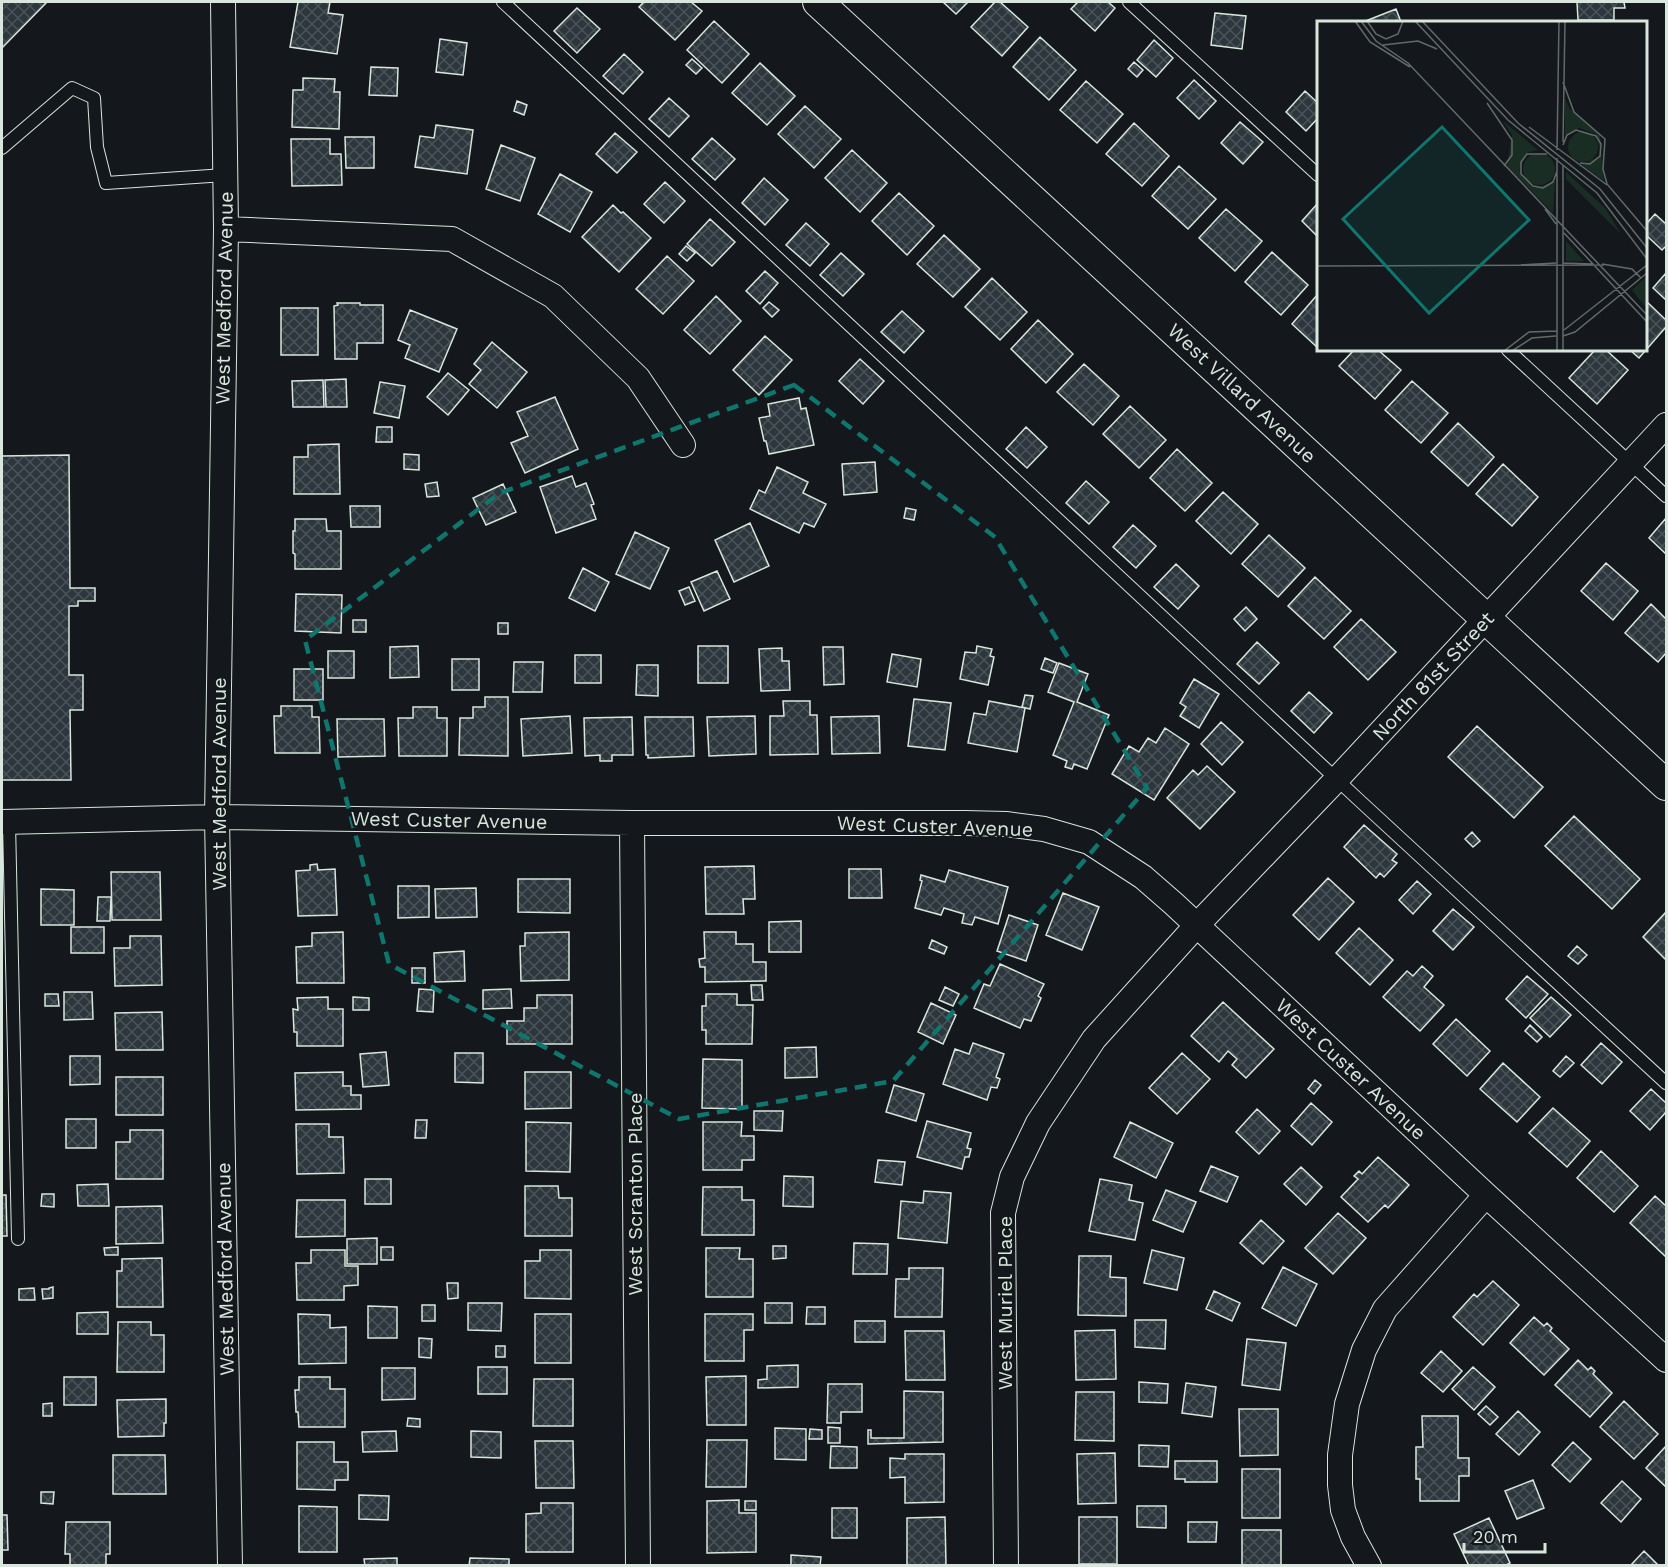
<svg xmlns="http://www.w3.org/2000/svg" width="1668" height="1567" viewBox="0 0 1668 1567" font-family="'Work Sans',sans-serif">
<style>
.building{fill:url(#building-cross-hatch);stroke:#d8e6dc;stroke-width:1.5}
.lines{fill:none;stroke-linecap:round;stroke-linejoin:round}
.service-casing{stroke:#d8e6dc;stroke-width:14}
.minor-casing{stroke:#d8e6dc;stroke-width:26}
.tertiary-casing{stroke:#d8e6dc;stroke-width:32}
.service{stroke:#14181c;stroke-width:12}
.minor{stroke:#14181c;stroke-width:24}
.tertiary{stroke:#14181c;stroke-width:30}
.marked{fill:none;stroke:#0f766e;stroke-width:4.5;stroke-dasharray:12 8;stroke-linejoin:round}
.labels{text-anchor:middle;dominant-baseline:central;stroke-width:4.5;stroke-linejoin:round;paint-order:stroke}
.street-label{font-size:20px;fill:#d8e6dc;stroke:#14181c}
.inset-road{fill:none;stroke:#626a69;stroke-width:1.5}
.view{fill:#0f766e;fill-opacity:0.15;stroke:#0f766e;stroke-width:3}
.inset-edge{fill:none;stroke:#d8e6dc;stroke-width:3}
</style>
<defs>
<pattern id="building-cross-hatch" width="8" height="8" patternUnits="userSpaceOnUse" patternTransform="scale(1.5)"><rect width="8" height="8" fill="#2c363c"/><path d="M0 0l8 8M0 8l8-8" fill="none" stroke="#4a5358"/></pattern>
</defs>
<rect width="100%" height="100%" fill="#14181c"/>
<path class="building" d="M2,2H47L2,48Z
M298,2H330L328,13L343,15L337,54L290,47Z
M644,2H691L702,11L675,40L639,7Z
M943,2H968L956,14Z
M995,2H1000L1028,27L1002,56L971,27Z
M1078,2H1108L1115,8L1095,31L1071,9Z
M1577,2H1624L1625,8H1614V20H1578Z
M577,8L600,29L577,53L554,31Z
M1396,9L1401,22H1363Z
M1215,13L1246,16L1242,49L1211,45Z
M714,21L749,54L722,83L687,50Z
M1040,37L1076,70L1049,100L1013,67Z
M440,39L467,43L463,75L436,72Z
M1154,40L1173,58L1156,77L1137,60Z
M624,54L643,72L623,94L603,76Z
M692,59L702,68L696,74L686,65Z
M1134,62L1143,70L1137,77L1128,69Z
M760,63L795,96L767,125L732,93Z
M371,67L398,68L397,96L369,95Z
M303,78L335,79L334,92H340L339,129L292,127L293,90H303Z
M1194,80L1216,101L1199,119L1177,98Z
M1086,81L1123,114L1097,143L1060,110Z
M1305,91L1318,103V118L1306,131L1286,112Z
M669,98L689,116L669,137L649,119Z
M517,101L527,105L524,115L514,111Z
M805,106L841,139L814,168L778,134Z
M1240,122L1263,142L1243,164L1221,143Z
M1134,123L1169,156L1142,186L1106,154Z
M436,125L473,130L467,174L415,167L420,136L434,138Z
M615,133L637,152L617,173L596,154Z
M345,137H374V168H346Z
M712,138L735,159L715,180L692,159Z
M291,139H330V154H341L342,185L292,186Z
M501,145L535,158L520,201L486,189Z
M852,150L887,183L860,212L825,178Z
M1179,166L1216,199L1188,229L1152,196Z
M560,174L592,192L570,232L538,214Z
M764,178L788,200L765,225L742,203Z
M665,182L685,201L664,223L644,204Z
M899,193L934,226L907,255L872,221Z
M1318,203V237L1302,221Z
M613,205L621,213L623,212L651,238L619,272L582,237Z
M1226,209L1262,241L1235,271L1199,238Z
M1655,214L1666,224V246L1662,250L1646,235V224Z
M710,219L735,242L712,266L687,244Z
M806,223L829,244L810,266L786,245Z
M944,235L980,269L953,297L917,264Z
M686,246L695,253L687,261L679,254Z
M1272,252L1308,285L1281,315L1245,282Z
M841,253L864,274L843,296L820,275Z
M667,256L694,281L663,314L636,289Z
M765,271L778,283L760,304L746,291Z
M1666,273V300L1653,288Z
M992,278L1027,312L1000,340L965,307Z
M1318,294V348L1292,324Z
M716,296L741,321L710,354L684,330Z
M1646,301L1666,320V327L1639,358L1630,350H1646Z
M769,302L779,310L772,317L763,308Z
M337,303H360V305H383V343H357V359H335L334,306L338,305Z
M281,308H318V355H281Z
M410,310L457,329L439,372L405,358L410,345L398,340Z
M902,311L924,331L904,353L881,332Z
M1038,320L1073,354L1046,383L1011,349Z
M765,336L792,360L759,395L733,370Z
M492,342L527,372L497,408L469,384L481,370L474,364Z
M1354,350H1378L1401,370L1375,399L1339,366Z
M1595,350H1606L1628,370L1597,404L1569,378Z
M860,359L884,381L863,404L839,381Z
M1084,364L1119,396L1093,425L1057,392Z
M448,373L469,390L448,415L427,397Z
M346,379L347,407H326L325,380Z
M323,380L324,407H293L292,381Z
M1412,381L1448,413L1421,443L1385,410Z
M380,382L405,386L399,418L374,413Z
M555,397L578,449L525,473L511,443L528,436L517,412Z
M799,398L801,409L806,408L814,445L769,454L766,441H764L759,418L770,416L768,404Z
M1130,406L1166,440L1139,468L1103,434Z
M1458,423L1494,457L1468,486L1431,452Z
M377,427H392V442H376Z
M1026,427L1047,447L1027,468L1006,449Z
M339,444L340,494H294V457H308V445Z
M1177,449L1212,483L1185,511L1150,478Z
M404,454L419,455V470L404,469Z
M69,455L70,588H95V601H78V606H69V675H83V710H70L71,780H2V456Z
M875,462L877,492L844,495L842,464Z
M1503,464L1538,497L1512,526L1476,494Z
M777,467L808,482L803,493L826,504L814,527L804,523L799,533L750,509L759,490L765,493Z
M572,476L576,487L586,483L594,504L591,505L596,519L556,533L540,487Z
M1086,481L1109,502L1089,524L1066,503Z
M437,482L439,496L427,497L425,484Z
M503,484L516,512L486,525L473,498Z
M1223,492L1258,524L1231,554L1196,521Z
M350,506H380V527H351Z
M906,508L916,510L914,520L904,518Z
M1666,518V554L1649,538Z
M295,519H326L327,531H341V569H295V554L293,553V531H295Z
M750,523L769,566L734,582L715,540Z
M1133,525L1156,546L1136,568L1113,547Z
M635,532L669,548L650,589L616,574Z
M1269,535L1305,568L1278,597L1242,564Z
M1606,563L1638,591L1613,620L1581,591Z
M1176,564L1199,586L1178,609L1154,587Z
M583,568L609,582L595,611L569,598Z
M717,571L730,599L704,611L691,582Z
M1315,577L1351,611L1324,639L1288,606Z
M689,587L695,601L685,605L679,591Z
M296,594L342,595L341,633L295,631Z
M1651,604L1666,619V653L1658,662L1625,633Z
M1246,607L1257,619L1245,631L1234,619Z
M1361,619L1396,652L1368,680L1334,647Z
M353,620H366V632H353Z
M498,623H508V634H498Z
M1257,642L1279,663L1259,684L1237,664Z
M418,646L419,677L390,678V647Z
M698,646H728V683H698Z
M977,646L992,649L990,656L994,657L988,685L960,679L965,652L976,653Z
M823,647H843L844,684L824,685Z
M782,648V661H789L790,690L761,691L759,649Z
M328,651H354V678H328Z
M892,654L921,659L917,687L887,682Z
M575,655H601V683H575Z
M1045,658L1057,663L1053,673L1041,669Z
M452,659H479V690H452Z
M514,662H543L542,692H513Z
M1059,663L1088,674L1077,702L1109,715L1087,769L1074,764L1072,769L1065,767L1067,761L1053,755L1074,702L1048,692Z
M637,665H658V696L636,695Z
M294,669H323V700H294Z
M1194,679L1219,694L1199,728L1180,716L1186,707L1180,703Z
M1309,692L1332,713L1314,733L1291,711Z
M1025,695L1033,696L1030,709L1022,707Z
M485,697H508V756L459,755L460,718H473V707H485Z
M914,699L951,703L945,750L908,746Z
M783,701H810V715H817L818,754L770,755V716H784Z
M989,701L1025,708L1017,752L968,743L974,713L986,715Z
M281,706H312V717H319L320,753H275L274,716H281Z
M413,707H437V718H447V756H399L398,718H413Z
M570,716L572,753L523,756L521,719Z
M755,716L756,754L709,756L707,717Z
M879,716L880,753L832,754L831,717Z
M632,717L633,755H612V761H600V755L585,756L584,718Z
M645,717H693L694,756L648,758V755H646Z
M337,719H384L385,756L338,757Z
M1221,722L1243,742L1222,765L1201,744Z
M1477,726L1543,787L1514,818L1448,757Z
M1165,728L1189,744L1154,800L1112,774L1129,746L1139,752L1148,738L1156,743Z
M1207,766L1235,792L1200,829L1167,798L1193,770L1198,775Z
M1574,816L1640,879L1612,909L1545,846Z
M1364,825L1397,854L1392,860L1397,863L1384,877L1380,873L1376,878L1344,847Z
M1472,832L1480,841L1473,847L1465,839Z
M317,864L318,870L335,869L337,915L298,916L296,871L310,870V865Z
M754,866L755,899H743L744,914H706L705,867Z
M849,869H881L882,898H849Z
M949,870L1008,887L998,924L975,917L972,925L962,923L964,914L944,908L941,915L915,908L922,881L920,880L921,875L945,882Z
M111,872H160L161,920H112Z
M1328,878L1354,902L1319,940L1293,915Z
M518,879H570V913L518,912Z
M1417,881L1431,894L1413,914L1399,900Z
M398,886H429V917L398,918Z
M476,888L477,917L436,918L435,889Z
M41,889L74,890V925H41Z
M1063,893L1099,907L1082,950L1046,935Z
M98,897H111L110,921H97Z
M1453,909L1474,927L1453,950L1433,931Z
M1666,912V960L1643,937Z
M1009,915L1038,925L1026,961L997,951Z
M801,921V952H769V922Z
M71,927H104V953H71Z
M1359,928L1393,960L1370,985L1336,953Z
M343,932L344,983H297L296,947L312,946V933Z
M569,932V980L521,981L520,946H525V933Z
M704,932H736V944H753V962H766V981L705,982V967H700L699,959L705,958Z
M130,936H161L162,985L115,986L114,948H130Z
M932,940L947,947L944,954L929,948Z
M1577,946L1587,955L1578,964L1568,956Z
M464,951L465,981L435,982L434,953Z
M1000,964L1044,984L1038,996L1041,998L1031,1021L1024,1019L1020,1028L974,1008L984,984L990,986Z
M1422,966L1433,976L1424,987L1444,1005L1420,1031L1383,997L1407,971L1413,976Z
M412,968H425V983H412Z
M1527,976L1548,994L1526,1018L1506,999Z
M751,985H762L763,1000H752Z
M945,987L959,994L953,1006L939,1000Z
M419,989L434,990L433,1012L417,1011Z
M511,989L512,1008L483,1009V990Z
M64,992H92L93,1019L64,1020Z
M45,994H58L59,1006H45Z
M706,994H737V1005H753L752,1044H706V1030H702V1006H706Z
M537,995H572V1044H507V1021H524V1008H537Z
M328,997V1009H343V1046H297V1032H294L293,1009L298,1010L297,998Z
M353,997L369,998V1010H353Z
M1551,997L1571,1015L1550,1037L1530,1018Z
M1223,1002L1274,1049L1246,1078L1232,1065L1237,1059L1228,1051L1219,1062L1191,1036Z
M931,1003L956,1015L943,1044L918,1032Z
M162,1012L163,1050H116L115,1013Z
M1456,1019L1490,1051L1467,1076L1433,1044Z
M1530,1025L1542,1037L1537,1042L1525,1031Z
M973,1043L1004,1054L996,1077L1000,1079L997,1088L991,1087L987,1100L943,1084L955,1049L969,1054Z
M1601,1043L1622,1062L1602,1084L1581,1065Z
M816,1047L817,1077L785,1078V1048Z
M386,1052L389,1085L363,1087L360,1054Z
M455,1053H483V1083L455,1082Z
M1182,1053L1210,1079L1177,1114L1149,1088Z
M70,1056H100V1084L70,1085Z
M1566,1056L1574,1063L1560,1077L1553,1071Z
M703,1059L742,1060V1109L702,1108Z
M1503,1063L1540,1097L1517,1122L1480,1089Z
M343,1072V1086H351V1095H361V1109L296,1110L295,1073Z
M525,1072H571V1108L525,1109Z
M116,1077H163V1115H116Z
M1315,1080L1321,1085L1314,1094L1308,1089Z
M894,1085L924,1094L916,1121L886,1112Z
M1651,1089L1666,1103V1112L1650,1130L1630,1111Z
M1311,1103L1332,1122L1312,1145L1291,1126Z
M1553,1108L1590,1141L1567,1167L1529,1133Z
M1257,1109L1280,1131L1259,1154L1236,1132Z
M754,1111H783L782,1131L754,1130Z
M66,1119H96V1148H66Z
M416,1120H427L426,1138H415Z
M927,1121L971,1133L967,1148L971,1149L969,1157H965L962,1169L917,1157Z
M526,1122L571,1123L570,1172L526,1171Z
M703,1122H742L741,1136H754V1160H742V1170H703Z
M1130,1122L1173,1143L1156,1178L1114,1157Z
M296,1124H329V1137H343L344,1173L297,1174Z
M130,1130H163V1179H116V1142H130Z
M1601,1151L1638,1186L1614,1212L1577,1178Z
M1378,1157L1409,1185L1388,1208L1385,1205L1368,1222L1341,1197L1358,1179L1354,1176L1359,1171L1362,1174Z
M878,1160L905,1162L902,1185L875,1182Z
M1211,1166L1238,1177L1227,1202L1200,1191Z
M1301,1167L1322,1187L1306,1205L1284,1184Z
M784,1176L813,1177V1207L783,1206Z
M365,1179H391V1204H365Z
M1100,1179L1132,1185L1129,1200L1143,1203L1135,1240L1089,1231Z
M108,1184L109,1206H78L77,1185Z
M525,1186H558L559,1198H572V1236H525Z
M703,1187H742V1200H754V1235H702Z
M1166,1190L1196,1202L1183,1232L1153,1220Z
M924,1191L951,1193L947,1243L898,1238L901,1201L923,1203Z
M42,1194H54V1207L41,1206Z
M2,1195H6L7,1236H2Z
M1655,1196L1666,1206V1254L1665,1256L1630,1223Z
M297,1200H345V1236L296,1237Z
M162,1206L163,1243L116,1244V1207Z
M1338,1213L1366,1238L1333,1274L1305,1248Z
M1261,1220L1284,1241L1263,1264L1240,1243Z
M377,1238V1264H347V1239Z
M854,1243L888,1244L887,1274H853Z
M773,1246H786V1258L773,1259Z
M118,1247V1255H105L104,1248Z
M381,1247H393V1260H381Z
M706,1248H740L739,1259H753V1297H706Z
M311,1250H345V1266H358V1285L344,1286V1300H297L296,1263H311Z
M540,1250H571V1299L525,1298V1261H540Z
M1152,1250L1184,1258L1177,1290L1144,1283Z
M1079,1256H1111L1110,1277L1126,1278V1316L1078,1315Z
M162,1258L163,1307H117V1271H122V1259Z
M1283,1267L1317,1284L1296,1326L1262,1308Z
M909,1268H943L942,1317H895L896,1279H909Z
M1493,1281L1519,1305L1483,1345L1453,1317L1474,1294L1477,1297Z
M447,1283H458V1298L448,1299Z
M53,1287V1298L43,1299L42,1289H49V1288Z
M34,1288L35,1300H19V1289Z
M1214,1291L1240,1303L1232,1321L1206,1309Z
M468,1303H502L501,1331L468,1330Z
M765,1303H792V1323H765Z
M422,1305H435V1321H422Z
M368,1306L397,1307V1338H368Z
M807,1307H825V1324H806Z
M108,1312V1334H77V1313Z
M298,1314L330,1315V1328L346,1327V1363L299,1364Z
M535,1314H571V1363H535Z
M705,1314H753V1330H744V1361H705Z
M1534,1317L1544,1326L1547,1323L1552,1328L1550,1331L1569,1349L1544,1375L1510,1343Z
M1135,1320H1166L1165,1349L1135,1347Z
M855,1321H885V1342H855Z
M118,1322H151V1335H164V1372H117Z
M1115,1330L1116,1379L1076,1380L1075,1331Z
M905,1331H944L945,1380H906Z
M419,1338L432,1339L431,1358L419,1357Z
M1247,1339L1286,1343L1280,1390L1242,1385Z
M496,1346H505V1357H496Z
M1441,1351L1462,1371L1443,1392L1421,1373Z
M1578,1360L1588,1370L1591,1367L1595,1371L1593,1374L1612,1393L1590,1417L1555,1385Z
M798,1365V1387L758,1388V1380L767,1379V1366Z
M478,1367H507V1394H478Z
M1473,1367L1495,1387L1474,1410L1452,1389Z
M382,1368H415V1399L382,1400Z
M746,1376V1425H707L706,1377Z
M64,1377H96V1405H64Z
M299,1377H330V1389H345V1427H299L298,1412H296L295,1390H299Z
M534,1379H573V1426H533Z
M1139,1382L1168,1384L1167,1403L1139,1402Z
M1186,1383L1216,1387L1212,1417L1182,1413Z
M828,1384H862V1412H841V1423H827Z
M904,1391L943,1392V1442L868,1444V1430H871V1438H904Z
M1076,1392H1114V1441L1075,1440Z
M166,1399V1423H164V1436L118,1437L117,1400Z
M1624,1401L1658,1434L1634,1459L1600,1427Z
M52,1403V1416H43V1404Z
M1486,1406L1498,1417L1490,1425L1478,1414Z
M1239,1409H1278V1455L1240,1456Z
M1518,1411L1540,1432L1519,1455L1496,1434Z
M1422,1416H1458V1458H1469V1476H1459V1501H1420V1479H1416V1447H1423Z
M408,1418L420,1419V1427L407,1426Z
M828,1427L840,1428V1443H828Z
M775,1428L806,1429V1460L775,1459Z
M810,1429L822,1430V1439H809Z
M396,1431L397,1451L363,1452L362,1432Z
M471,1431L501,1432V1458L471,1457Z
M707,1440H747L746,1487H706Z
M535,1441H573L574,1488H536Z
M297,1442H334V1462H348V1480H335V1490L297,1489Z
M1573,1442L1591,1459L1570,1482L1552,1465Z
M1139,1445L1169,1446L1168,1467L1139,1466Z
M831,1446L857,1447V1468H830Z
M1666,1446V1487L1646,1468Z
M1115,1453L1116,1503L1078,1504L1077,1454Z
M905,1454H944V1502L905,1503V1477L890,1478V1458L905,1459Z
M113,1455H165L166,1494H113Z
M1175,1461H1217V1482H1185V1479H1175Z
M1242,1469H1280V1518H1242Z
M1533,1480L1544,1508L1517,1519L1505,1491Z
M1622,1481L1641,1499L1621,1522L1601,1503Z
M41,1492H54L53,1504L41,1503Z
M359,1495L389,1496L388,1520L359,1519Z
M739,1500V1513H756V1552L707,1553V1501Z
M745,1501H756V1510H745Z
M541,1503H573V1552H526V1514L541,1513Z
M299,1506L337,1507V1552H299Z
M1137,1506H1166V1528L1137,1527Z
M832,1508H857V1538H832Z
M2,1515H7L8,1550H2Z
M945,1517L946,1565H907V1518Z
M1079,1517H1117V1564H1079Z
M1489,1518L1510,1563L1504,1566H1469L1454,1534Z
M66,1522H110V1554H106V1566H70V1554H65Z
M1188,1522H1217L1216,1542H1188Z
M1242,1530H1281V1566H1242Z
M1644,1551L1659,1566H1630Z
M791,1555L821,1557L820,1566H791Z
M397,1558V1566H365L364,1559Z
M470,1558L509,1559V1566H469Z"/>
<g class="lines">
<defs>
<path id="service" d="M503,2L1360,801L1666,1083
M1129,2L1318,175
M2,148L72,88L94,98L97,147L106,183L225,175
M1508,350L1666,496
M9,822L18,1239"/>
<path id="minor" d="M223,2L226,229L217,817L230,1566
M226,229L452,239L553,296L638,378L683,445
M2,822L217,817L632,823H965L1006,824L1044,829L1089,842L1143,877L1174,904L1486,1195L1666,1360
M632,823L638,1566
M1006,1566L1003,1213L1012,1177L1038,1123L1094,1039L1197,925L1337,779L1666,425
M1369,1566L1353,1537L1343,1510L1340,1485V1455L1347,1404L1364,1350L1385,1309L1486,1195"/>
<path id="tertiary" d="M818,2L1666,785"/>
</defs>
<use href="#service" class="service-casing"/>
<use href="#minor" class="minor-casing"/>
<use href="#tertiary" class="tertiary-casing"/>
<use href="#service" class="service"/>
<use href="#minor" class="minor"/>
<use href="#tertiary" class="tertiary"/>
</g>
<path class="marked" d="M794,385L995,537L1147,788L893,1081L679,1119L389,964L305,640L500,493Z"/>
<g class="labels">
<g class="street-label">
<text transform="translate(224 298) rotate(-89)">West Medford Avenue</text>
<text transform="translate(1242 393) rotate(43)">West Villard Avenue</text>
<text transform="translate(1433 676) rotate(-47)">North 81st Street</text>
<text transform="translate(219 784) rotate(-90)">West Medford Avenue</text>
<text transform="translate(449 820) rotate(1)">West Custer Avenue</text>
<text transform="translate(935 826) rotate(2)">West Custer Avenue</text>
<text transform="translate(1351 1069) rotate(43)">West Custer Avenue</text>
<text transform="translate(635 1194) rotate(-90)">West Scranton Place</text>
<text transform="translate(225 1269) rotate(-91)">West Medford Avenue</text>
<text transform="translate(1005 1303) rotate(-90)">West Muriel Place</text>
</g>
</g>
<g transform="translate(1317 21)">
<rect width="330" height="330" fill="#14181c"/>
<path d="M248,78L253,88L283,114L287,160L265,144L284,134L279,113L262,107L248,114ZM186,100L221,129L211,131L202,149L217,167L238,161L236,192L190,145L195,114ZM251 126a15 15 0 1 1 30 0a15 15 0 1 1-30 0ZM206 148a16 16 0 1 1 32 0a16 16 0 1 1-32 0ZM249,220L266,239L268,240H249ZM330,255V288L315,269Z" fill="#1a2d24"/>
<path d="M249,151L288,187L304,213L249,158Z" fill="#1a2d24"/>
<path class="inset-road" d="M38,0L53,21L93,46M44,0L59,20L91,42L330,294M50,0L59,13L69,18L81,13L86,0M98,0L191,99L280,172L330,238M105,0L201,102L283,168L330,227M66,24L101,20L120,28M246,61L257,91L288,118L286,148L290,163L330,210M170,82L195,119V134L187,145M212,106L290,164M246,121L248,0M246,124L250,114L259,109L279,115L284,123L283,135L273,143L263,142M240,129L242,0M230,133H210L204,141V153L216,165L226,167L236,161L240,150M228,188L239,203M247,212L330,301M246,242L275,243M285,243L315,248L324,257M204,244L239,242M0,245L287,244M247,309L330,244M246,315L258,311L330,252M187,330L212,311L240,310M195,330L215,317L239,315M240,330V137M246,330V144"/>
<path class="view" d="M125,106L212,199L112,292L26,198Z"/>
<rect width="330" height="330" class="inset-edge"/>
</g>
<rect width="1668" height="1567" fill="none" stroke="#d8e6dc" stroke-width="6"/>
<path d="M1464 1543v9h81v-9" fill="none" stroke="#d8e6dc" stroke-width="3"/>
<text x="1473" y="1543" font-size="18" fill="#d8e6dc" stroke="#14181c" stroke-width="4.5" paint-order="stroke">20 m</text>
</svg>
